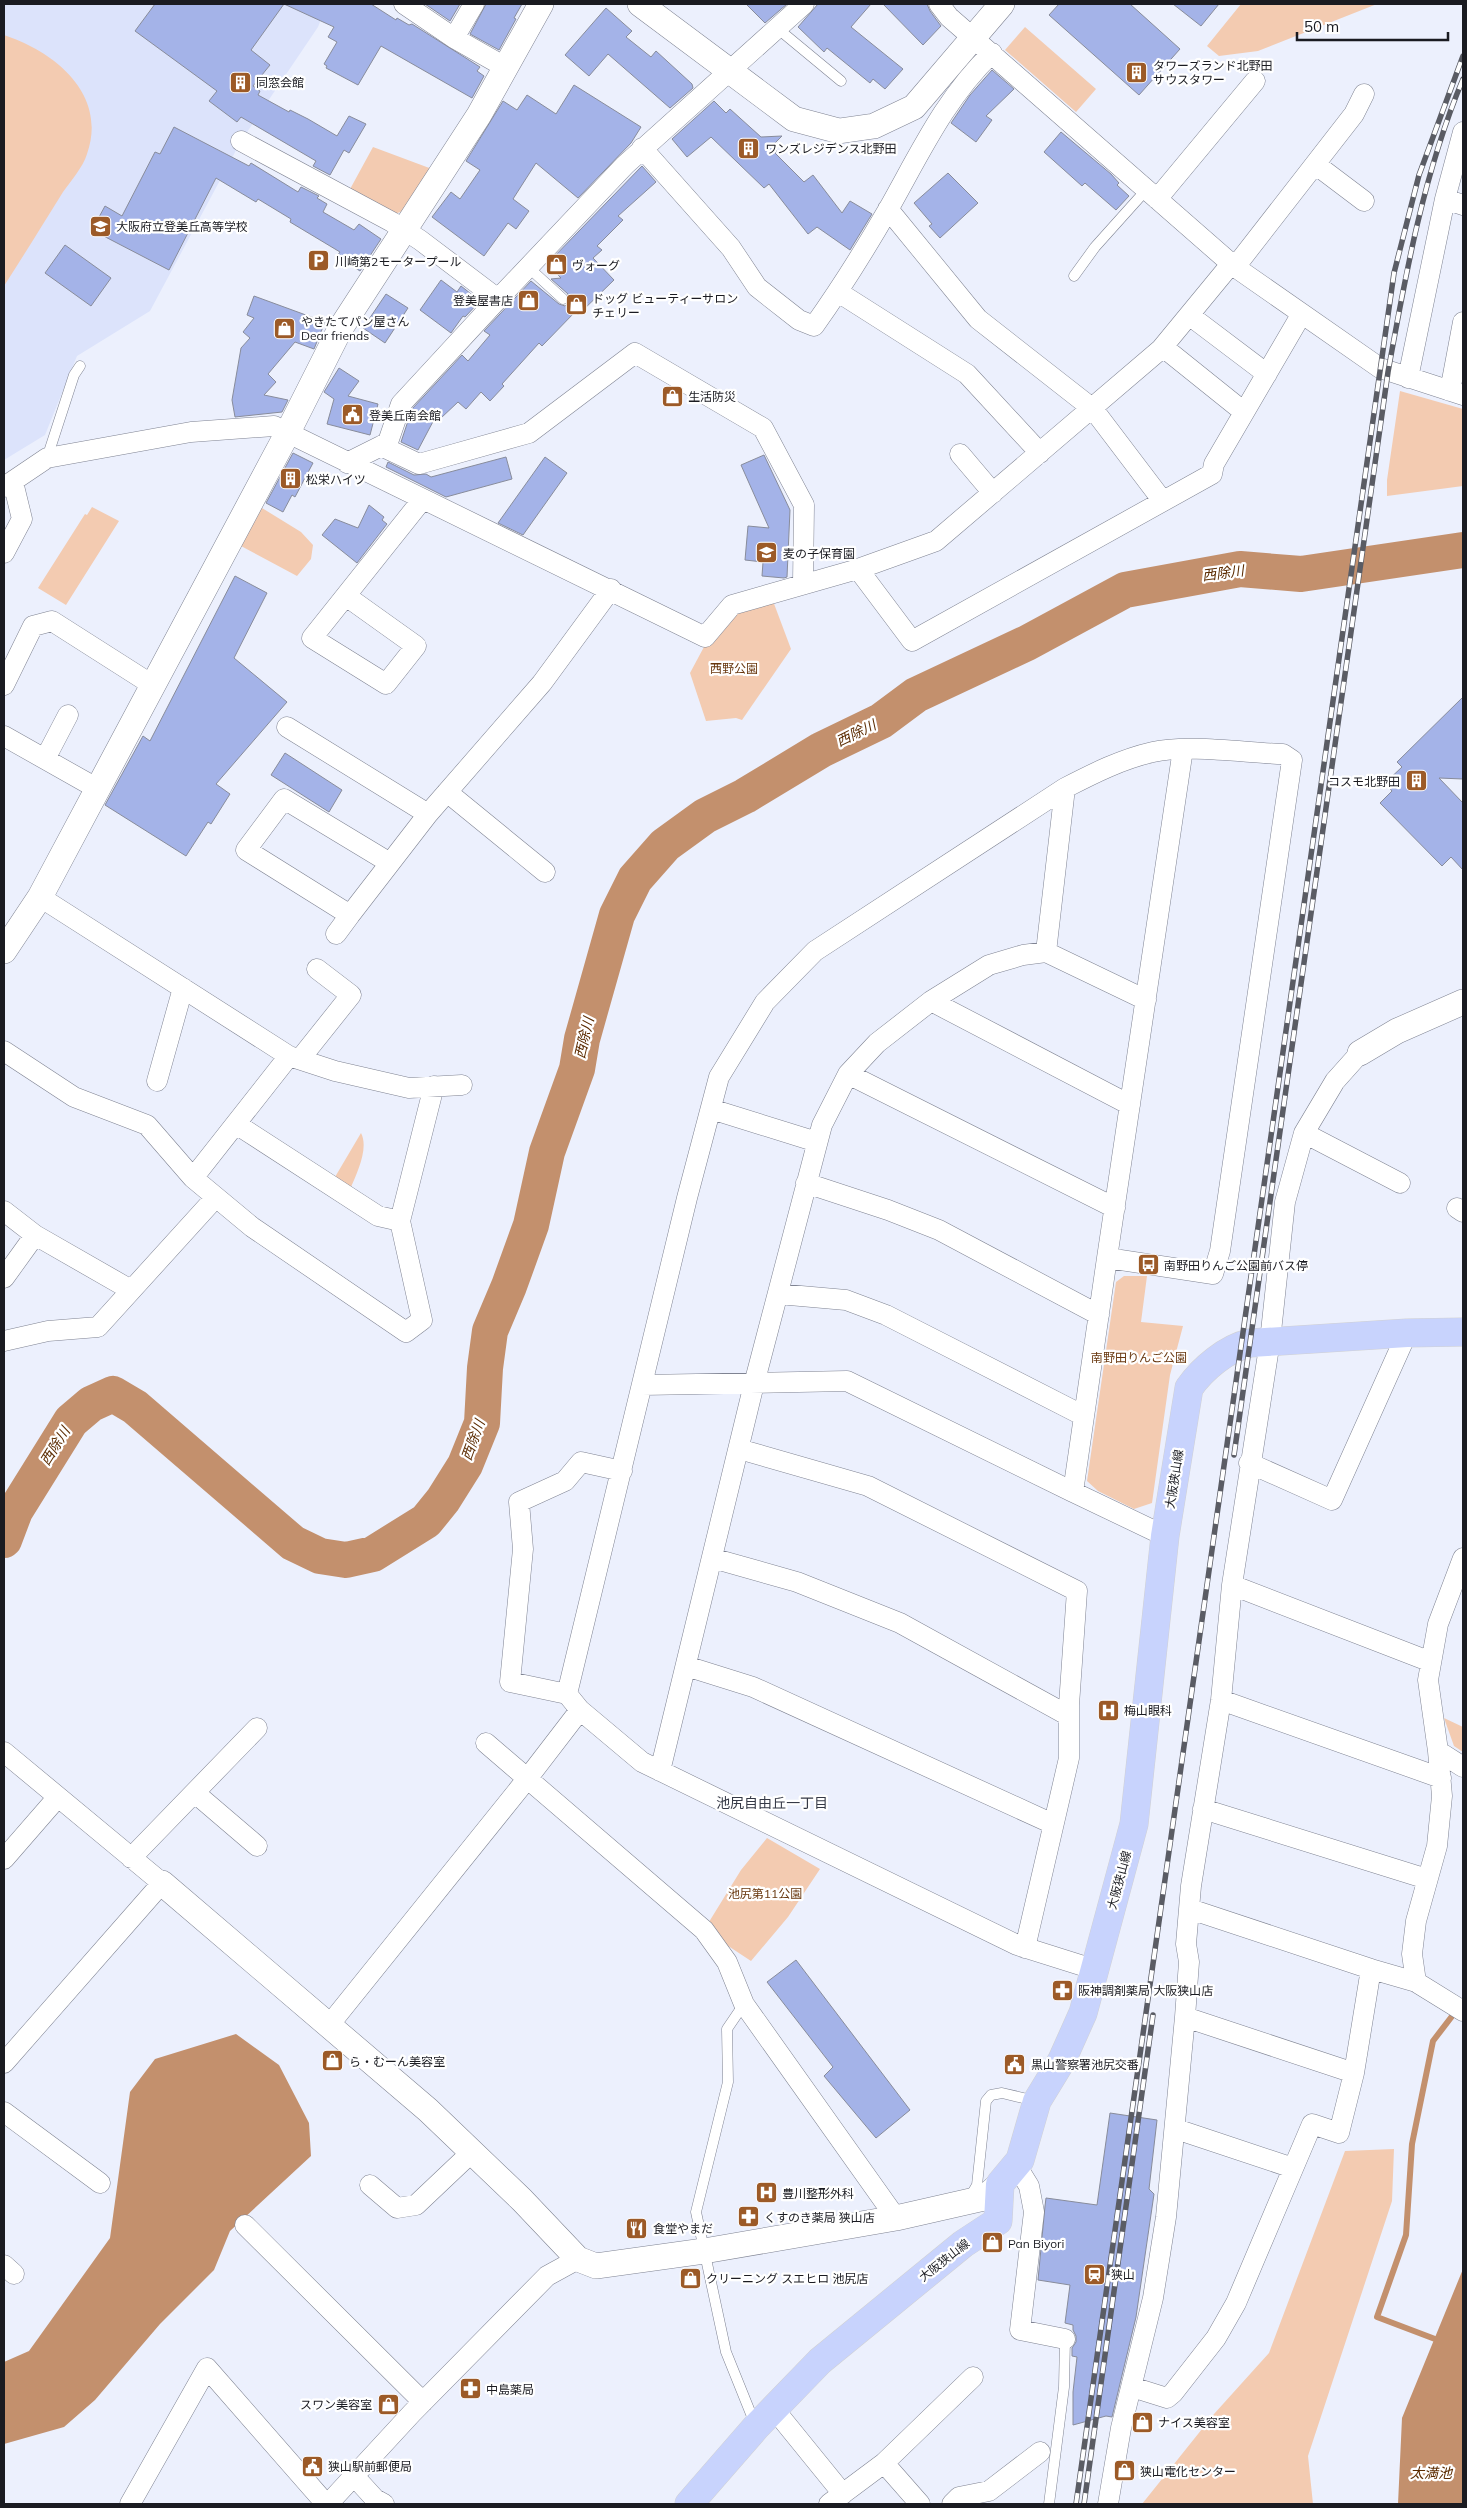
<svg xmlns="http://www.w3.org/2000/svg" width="1467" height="2508" viewBox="0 0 1467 2508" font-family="Mulish,'Noto Sans JP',sans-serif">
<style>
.built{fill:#dce3fb}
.green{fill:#f3cbb1}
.water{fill:#c3906d}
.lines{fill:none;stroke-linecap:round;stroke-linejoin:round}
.stream{stroke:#c3906d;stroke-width:6}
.river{stroke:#c3906d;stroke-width:36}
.building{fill:#a4b3e8;stroke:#888c9b}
.service-casing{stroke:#7f8392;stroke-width:11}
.minor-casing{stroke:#7f8392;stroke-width:21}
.tertiary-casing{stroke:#7f8392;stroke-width:26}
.primary-casing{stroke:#d1d1d3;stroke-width:29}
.service{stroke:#fff;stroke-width:10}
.minor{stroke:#fff;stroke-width:20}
.tertiary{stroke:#fff;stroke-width:25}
.primary{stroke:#c8d3fd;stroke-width:28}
.rail-casing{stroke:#5a5c64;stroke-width:5.5}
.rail{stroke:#fff;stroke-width:4;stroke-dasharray:11;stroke-linecap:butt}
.labels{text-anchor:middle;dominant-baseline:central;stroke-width:4.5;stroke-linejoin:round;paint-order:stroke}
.poi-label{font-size:12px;fill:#1a1b21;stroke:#fff;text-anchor:start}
.park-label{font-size:12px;fill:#68370e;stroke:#fff}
.street-label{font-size:12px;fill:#1a1b21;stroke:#fff}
.water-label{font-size:14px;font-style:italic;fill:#5b2b00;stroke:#fff}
.neighbourhood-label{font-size:14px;fill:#353946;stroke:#fff}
</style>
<rect width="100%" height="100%" fill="#ecf0fd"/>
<path class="built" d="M4,4H327L318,27L241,141L150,311L77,356L45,435L4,460Z"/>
<path class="green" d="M1241,4H1377L1258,51L1219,56L1207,46Z
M1025,27L1096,89L1076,112L1005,50Z
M4,35C55,52 108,94 87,154C83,167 71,181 63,192C43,224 24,255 4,286Z
M373,147L432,169L403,211L392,215L349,191Z
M1400,391L1463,409V486L1387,496V480Z
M92,507L119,521L66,605L38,588L85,514L87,515Z
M262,508L301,532L313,545L311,559L297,576L241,546Z
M773,601L791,649L742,720L736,718L706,721L690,673L705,645L736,611Z
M361,1133C369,1148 357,1173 351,1187L335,1177Z
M1124,1276H1147L1141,1322L1183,1326L1170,1375L1152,1503L1134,1509L1098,1491L1087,1481L1116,1282Z
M1444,1718L1463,1727V1752L1454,1746Z
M767,1838L820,1869L788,1917L751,1961L704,1930L741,1870Z
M1394,2149L1392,2201L1308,2456L1313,2504H1142L1214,2414L1269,2353L1345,2151Z"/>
<path class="water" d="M236,2034L279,2065L309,2123L311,2156L230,2231L214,2270L160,2324L95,2400L64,2427L4,2444V2362L29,2351L110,2238L130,2092L155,2059Z
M1463,2269V2504H1398L1402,2418Z"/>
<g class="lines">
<path class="stream" d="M1435,2339L1377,2317L1406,2235L1412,2144L1433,2041L1456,2011"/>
<path class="river" d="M4,1540L15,1511L71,1421L91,1404L113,1394L135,1407L293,1543L320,1556L346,1560L373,1554L426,1521L443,1500L465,1465L482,1423L485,1368L490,1331L509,1286L531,1225L547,1152L577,1069L582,1039L617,915L635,879L665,845L705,816L745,796L821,750L881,721L916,695L1027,643L1125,590L1240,569L1301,574L1463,550"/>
</g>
<path class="building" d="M155,4H371L396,20L397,18L409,25L412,24L480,67L477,71L484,76L472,98L381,46L358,85L326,68L327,66L324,64L337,42L328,37L334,27L284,4L251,50L270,65L253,86L260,91L258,95L289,112L290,110L308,119L337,136L349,116L366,124L349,153L344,150L330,175L313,166L316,161L241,117L237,122L209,101L217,91L135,31Z
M425,4H460L450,21Z
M486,4H522L514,18L516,19L499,50L470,34Z
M746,4H787L765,23Z
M818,4H871L851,27L903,69L885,89L873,79L870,83L827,48L824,52L798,27Z
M883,4H927L930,11L941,26L923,45Z
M1059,4H1130L1180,49L1139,95L1049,15Z
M1173,4H1219L1201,26Z
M606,8L632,31L626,37L651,57L656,51L692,84L693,88L670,108L608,54L589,76L565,55Z
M992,70L1014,89L986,116L992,120L976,142L951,123L970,95Z
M574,85L641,127L631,143L578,198L536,163L513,199L529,211L516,229L508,223L484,256L432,217L451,192L460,199L480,170L466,161L503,101L517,110L527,95L556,114Z
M714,101L726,113L730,109L761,137L782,136L772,146L777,151L775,153L804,182L813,175L842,213L850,201L872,214L850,250L817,227L808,234L769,184L764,188L711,137L687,157L672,139Z
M174,127L249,166L251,163L298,192L301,187L319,196L317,198L327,204L323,212L354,230L359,224L381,239L360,271L337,256L340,252L290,222L291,219L258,199L256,202L216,178L169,270L92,230L105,206L122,216L155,152L160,154Z
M1061,132L1111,174L1119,183L1117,185L1129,196L1116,210L1085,183L1082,186L1044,152Z
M642,166L656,182L618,216L623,220L597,246L602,250L593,258L614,280L578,315L575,312L542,346L539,343L502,384L504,386L490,401L481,392L466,409L458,402L441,418L437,414L418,450L401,442L412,409L462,355L468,361L490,335L484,331L531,281L559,304L565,306L568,303V294L551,279L561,278L547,264Z
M948,173L978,203L940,238L929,226L932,224L914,203Z
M65,245L111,278L91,306L45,273Z
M441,280L457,292L461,286L480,301L465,317L463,316L451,333L420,310Z
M386,294L408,308L385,343L363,328Z
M254,296L325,322L314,349L295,342L268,374L276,382L264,395L288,400L282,412L235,417L232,400L241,348L250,338L243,332L254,318L247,315Z
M339,368L359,381L348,396L378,404L370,435L327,424L334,399L324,392Z
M293,453L313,463L295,497L292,495L283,512L266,503Z
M764,455L790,510L787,577L784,578L762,576L763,562L745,560L748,526L769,528L741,465Z
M506,457L512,479L446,497L386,467L388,462L414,475L426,474L431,477Z
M545,457L567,473L523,535L498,523Z
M369,505L384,517L382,520L387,524L357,563L322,535L335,519L358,528Z
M235,576L267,593L234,658L287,702L216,784L230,794L211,824L208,822L186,856L105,805L143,736L150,741Z
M1463,697V779L1439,778L1463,803V870L1451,857L1442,866L1380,803L1392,791L1385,783L1402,767L1397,762Z
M285,753L342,790L329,812L271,775Z
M796,1960L910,2110L876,2138L824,2076L833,2067L767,1982Z
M1110,2113L1157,2120L1149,2189L1154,2194L1136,2317L1112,2417L1106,2416L1073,2425V2392L1077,2357L1072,2356V2348L1076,2342V2336L1073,2330V2325L1065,2323L1070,2285L1038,2280L1045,2206L1046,2198L1097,2205Z"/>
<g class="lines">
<defs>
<path id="service" d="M777,28L841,81
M528,267L563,299
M1074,276L1095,247L1147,189
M47,458L74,375L80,366
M744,2004L727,2029L728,2082L696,2212L726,2352L755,2424
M970,2197L977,2185L986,2101L991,2095L1002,2093L1036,2101
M1049,2504L1064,2387L1065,2339"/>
<path id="minor" d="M404,4L454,38L505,67
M939,4L949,17L1235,267L1380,368L1463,395
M454,38L474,4
M1463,132L1445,199L1463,205
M241,141L392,222L420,240L498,299L625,165L804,4
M642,148L731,248L757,287L799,320L814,326C841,288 866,248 889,208C920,153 946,97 992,53
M1315,164L1364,201
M1157,199L1255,81
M888,209L978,319L1093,409L1162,500
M1235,267L1354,114L1364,94
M838,292L967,374L1040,453
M1189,315L1267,374
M1163,347L1244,412
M1408,378L1445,199
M1450,391L1463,322
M381,446L388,442L401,404L498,299
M960,454L993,493
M347,463L381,446L419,464L529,433L635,353L763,428L804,505L803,584
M4,487L47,458L191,432L274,426L705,637L732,605L858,569L936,541L1161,349L1231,264
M4,553L22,519L13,482
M858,569L912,641L1212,474L1214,464L1301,315
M346,596L416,646L386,684L312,638L422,500
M4,685L33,626L52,621L154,686
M287,727L428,814
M4,736L98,789
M45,759L68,715
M447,792L545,872
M40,897L289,1056L335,1071L409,1088L462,1085
M350,915L428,814L542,683L611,589
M336,934L350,915L246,850L284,799L390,863
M1046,952L1065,788
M931,1001L1130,1105
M4,1051L74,1097L147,1125L193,1178
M289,1056L193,1178L252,1227L406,1332L422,1320L400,1221L434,1086
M300,1059L351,995L317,969
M848,1074L1115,1208
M157,1081L183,988
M711,1109L817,1142
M236,1124L378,1216L400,1221
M1304,1133L1400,1183
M806,1183L888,1210L939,1230L1099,1315
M1457,1208L1463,1212
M4,1211L35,1235L131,1290
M1107,1258L1183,749
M4,1278L35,1235
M778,1294L846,1300L886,1315L1084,1416
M4,1341L48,1331L98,1327L216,1197
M643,1385L847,1381L1073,1492
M739,1449L868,1486L1077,1591L1069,1705V1758L1025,1948
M1249,1463L1332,1500L1407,1333
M712,1558L797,1582L900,1623L1069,1716
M1463,1558L1438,1624L1428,1680L1438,1751L1442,1796L1437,1846L1416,1921L1412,1954L1416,1982L1463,2011
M1232,1585L1431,1662
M686,1666L753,1687L1053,1824
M567,1694L510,1682L523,1549L519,1502L565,1481L581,1462L622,1471
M1221,1700L1441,1778
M486,1743L704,1930L727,1962L744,2004L896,2218
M1438,1751L1463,1767
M4,1752L162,1883L4,2063
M660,1771L754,1384L822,1125L848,1074L877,1043L931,1001L989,965L1023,955L1046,952L1146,1000
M195,1793L257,1846
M1203,1809L1427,1879
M131,1858L257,1728
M4,1859L57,1798
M1190,1909L1371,1969L1416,1982
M1093,1969L1017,1945L642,1762L580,1710L567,1694L687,1198L719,1077L765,1002L815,951L1065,788C1094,773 1122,759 1153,752C1187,744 1247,753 1283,754L1292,760L1220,1251L1213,1274L1107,1258L1073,1492L1165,1536
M1185,2017L1354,2073
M330,2024L527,1779L580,1710
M4,2112L100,2183
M1176,2129L1293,2168
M1016,2165L1029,2186L1034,2212L1020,2330L1065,2339
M370,2185L397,2208L416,2205L472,2152
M245,2225L423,2402
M4,2265L14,2274
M1132,2387L1167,2398L1173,2393L1216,2338L1236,2303L1312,2124L1339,2133L1354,2073L1371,1969
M774,2409L843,2494
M884,2463L920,2504
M354,2476L375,2499L384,2504
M130,2504L207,2368L326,2504
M328,2504L412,2413L547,2276L578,2259
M829,2504L884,2463L973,2377
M952,2504L959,2497L989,2491L1040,2452
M1108,2504L1121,2428L1153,2298L1166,2217L1185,2017L1189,1962L1186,1944L1191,1886L1221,1700L1232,1585L1270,1341L1285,1202L1304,1133L1335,1081L1360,1053"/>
<path id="tertiary" d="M640,4L794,119L839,131L874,126L914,107L1002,4
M4,951L40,897L287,434L340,329L479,115L541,4
M1360,1053L1397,1031L1463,1002
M162,1883L428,2110L522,2200L578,2259L596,2266L704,2251L896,2218L984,2198L1000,2184"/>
<path id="primary" d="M689,2504L756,2427L820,2361L963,2244L998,2221L1000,2184L1020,2160L1037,2101L1062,2060L1083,2013L1134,1824L1165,1536L1189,1388C1202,1369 1227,1348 1250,1343L1407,1333L1463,1332"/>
</defs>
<use href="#service" class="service-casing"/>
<use href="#minor" class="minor-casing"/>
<use href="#tertiary" class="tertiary-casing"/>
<use href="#primary" class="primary-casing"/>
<use href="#service" class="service"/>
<use href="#minor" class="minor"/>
<use href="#tertiary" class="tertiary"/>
<use href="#primary" class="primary"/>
<defs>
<path id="rail" d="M1234,1455L1388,372C1406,272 1424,172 1463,79
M1076,2504L1394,273L1419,175L1463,56
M1084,2504L1153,2015"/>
</defs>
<use href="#rail" class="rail-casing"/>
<use href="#rail" class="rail"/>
</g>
<defs>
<symbol id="building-square" viewBox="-11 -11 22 22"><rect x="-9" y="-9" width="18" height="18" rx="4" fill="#9c5a27" stroke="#fff"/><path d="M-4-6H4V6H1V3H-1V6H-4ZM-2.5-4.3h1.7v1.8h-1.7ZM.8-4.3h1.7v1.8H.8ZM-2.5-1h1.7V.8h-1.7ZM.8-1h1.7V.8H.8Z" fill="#fff"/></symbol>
<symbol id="school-square" viewBox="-11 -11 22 22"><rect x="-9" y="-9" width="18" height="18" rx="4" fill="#9c5a27" stroke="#fff"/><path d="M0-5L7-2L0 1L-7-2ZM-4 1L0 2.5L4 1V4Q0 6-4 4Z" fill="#fff"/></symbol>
<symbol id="parking-square" viewBox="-11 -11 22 22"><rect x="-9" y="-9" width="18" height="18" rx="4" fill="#9c5a27" stroke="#fff"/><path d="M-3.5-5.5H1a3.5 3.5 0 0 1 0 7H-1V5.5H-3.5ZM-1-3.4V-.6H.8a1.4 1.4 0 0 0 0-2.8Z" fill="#fff"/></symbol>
<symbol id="shop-square" viewBox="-11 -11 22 22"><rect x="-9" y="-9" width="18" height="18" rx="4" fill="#9c5a27" stroke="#fff"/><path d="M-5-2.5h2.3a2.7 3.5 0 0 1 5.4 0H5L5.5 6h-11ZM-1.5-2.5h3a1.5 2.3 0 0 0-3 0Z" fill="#fff"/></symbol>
<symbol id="civic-square" viewBox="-11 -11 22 22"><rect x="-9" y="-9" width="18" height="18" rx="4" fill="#9c5a27" stroke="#fff"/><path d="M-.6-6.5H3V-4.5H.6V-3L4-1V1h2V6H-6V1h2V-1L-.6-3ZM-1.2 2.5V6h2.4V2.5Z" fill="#fff"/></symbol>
<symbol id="bus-square" viewBox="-11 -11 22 22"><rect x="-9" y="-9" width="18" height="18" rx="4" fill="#9c5a27" stroke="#fff"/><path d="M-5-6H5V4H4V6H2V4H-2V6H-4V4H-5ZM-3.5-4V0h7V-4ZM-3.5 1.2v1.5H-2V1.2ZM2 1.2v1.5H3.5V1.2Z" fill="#fff"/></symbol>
<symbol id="hospital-square" viewBox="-11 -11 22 22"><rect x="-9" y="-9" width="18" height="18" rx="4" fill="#9c5a27" stroke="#fff"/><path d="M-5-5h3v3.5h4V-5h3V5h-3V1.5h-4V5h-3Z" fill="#fff"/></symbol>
<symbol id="pharmacy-square" viewBox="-11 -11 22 22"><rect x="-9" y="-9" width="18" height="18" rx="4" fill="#9c5a27" stroke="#fff"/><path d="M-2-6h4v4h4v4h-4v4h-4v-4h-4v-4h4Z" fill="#fff"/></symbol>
<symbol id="restaurant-square" viewBox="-11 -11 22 22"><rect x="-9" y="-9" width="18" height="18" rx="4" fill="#9c5a27" stroke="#fff"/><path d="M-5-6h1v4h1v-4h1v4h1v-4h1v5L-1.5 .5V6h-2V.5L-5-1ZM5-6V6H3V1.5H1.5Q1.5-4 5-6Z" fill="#fff"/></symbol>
<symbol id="station-square" viewBox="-11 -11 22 22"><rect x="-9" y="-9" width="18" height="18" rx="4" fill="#9c5a27" stroke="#fff"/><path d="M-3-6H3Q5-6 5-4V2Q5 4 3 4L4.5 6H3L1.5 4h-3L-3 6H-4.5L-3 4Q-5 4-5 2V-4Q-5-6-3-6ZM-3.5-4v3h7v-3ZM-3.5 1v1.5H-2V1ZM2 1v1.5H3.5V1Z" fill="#fff"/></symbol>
</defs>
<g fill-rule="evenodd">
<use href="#building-square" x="1124" y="60" width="25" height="25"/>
<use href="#building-square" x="228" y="70" width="25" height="25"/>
<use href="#building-square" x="736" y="136" width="25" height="25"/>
<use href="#school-square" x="88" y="214" width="25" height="25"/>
<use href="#parking-square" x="306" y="248" width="25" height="25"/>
<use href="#shop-square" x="544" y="252" width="25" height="25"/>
<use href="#shop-square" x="516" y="288" width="25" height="25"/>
<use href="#shop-square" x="564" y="292" width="25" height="25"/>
<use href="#shop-square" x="272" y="316" width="25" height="25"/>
<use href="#shop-square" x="660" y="384" width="25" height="25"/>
<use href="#civic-square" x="340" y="402" width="25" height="25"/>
<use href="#building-square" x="278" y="466" width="25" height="25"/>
<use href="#school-square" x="754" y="540" width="25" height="25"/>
<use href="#building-square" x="1404" y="768" width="25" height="25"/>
<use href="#bus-square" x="1136" y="1252" width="25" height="25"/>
<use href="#hospital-square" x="1096" y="1698" width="25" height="25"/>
<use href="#pharmacy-square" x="1050" y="1978" width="25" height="25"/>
<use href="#shop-square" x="320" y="2048" width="25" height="25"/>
<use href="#civic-square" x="1002" y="2052" width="25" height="25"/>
<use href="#hospital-square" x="754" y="2180" width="25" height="25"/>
<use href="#pharmacy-square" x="736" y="2204" width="25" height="25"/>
<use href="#restaurant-square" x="624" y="2216" width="25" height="25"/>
<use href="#shop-square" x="980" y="2230" width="25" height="25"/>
<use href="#station-square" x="1082" y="2262" width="25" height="25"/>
<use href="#shop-square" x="678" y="2266" width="25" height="25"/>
<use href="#pharmacy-square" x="458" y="2376" width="25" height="25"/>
<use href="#shop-square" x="376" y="2392" width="25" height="25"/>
<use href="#shop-square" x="1130" y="2410" width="25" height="25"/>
<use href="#civic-square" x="300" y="2454" width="25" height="25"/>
<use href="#shop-square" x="1112" y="2458" width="25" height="25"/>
</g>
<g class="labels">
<g class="poi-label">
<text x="1153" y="65">タワーズランド北野田<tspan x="1153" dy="14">サウスタワー</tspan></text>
<text x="256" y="82">同窓会館</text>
<text x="765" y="148">ワンズレジデンス北野田</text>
<text x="116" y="226">大阪府立登美丘高等学校</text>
<text x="335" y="261">川崎第2モータープール</text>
<text x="572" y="265">ヴォーグ</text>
<text x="592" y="298">ドッグ ビューティーサロン<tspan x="592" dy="14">チェリー</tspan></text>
<text x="513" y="300" text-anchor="end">登美屋書店</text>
<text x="301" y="321">やきたてパン屋さん<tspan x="301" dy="14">Dear friends</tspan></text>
<text x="688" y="396">生活防災</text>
<text x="369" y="415">登美丘南会館</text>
<text x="306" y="479">松栄ハイツ</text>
<text x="783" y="553">麦の子保育園</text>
<text x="1400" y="781" text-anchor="end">コスモ北野田</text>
<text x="1164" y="1265">南野田りんご公園前バス停</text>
<text x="1124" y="1710">梅山眼科</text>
<text x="1078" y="1990">阪神調剤薬局 大阪狭山店</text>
<text x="349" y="2061">ら・むーん美容室</text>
<text x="1031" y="2064">黒山警察署池尻交番</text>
<text x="782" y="2193">豊川整形外科</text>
<text x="764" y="2217">くすのき薬局 狭山店</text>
<text x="653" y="2228">食堂やまだ</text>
<text x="1008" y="2243">Pan Biyori</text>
<text x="1111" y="2274">狭山</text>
<text x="706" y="2278">クリーニング スエヒロ 池尻店</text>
<text x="486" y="2389">中島薬局</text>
<text x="372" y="2404" text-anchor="end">スワン美容室</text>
<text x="1158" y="2422">ナイス美容室</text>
<text x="328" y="2466">狭山駅前郵便局</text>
<text x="1140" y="2471">狭山電化センター</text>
</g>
<g class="park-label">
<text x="734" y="668">西野公園</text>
<text x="1139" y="1357">南野田りんご公園</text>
<text x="765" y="1893">池尻第11公園</text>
</g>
<g class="street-label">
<text transform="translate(1174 1479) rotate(-81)">大阪狭山線</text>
<text transform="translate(1119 1880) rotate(-75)">大阪狭山線</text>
<text transform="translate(944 2260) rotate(-38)">大阪狭山線</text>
</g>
<g class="water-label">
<text transform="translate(1223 573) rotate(-7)">西除川</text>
<text transform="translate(856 733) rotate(-26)">西除川</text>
<text transform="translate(584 1038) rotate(-77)">西除川</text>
<text transform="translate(473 1440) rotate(-70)">西除川</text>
<text transform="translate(55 1446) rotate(-58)">西除川</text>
<text x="1431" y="2473">太満池</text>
</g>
<g class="neighbourhood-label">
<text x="772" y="1803">池尻自由丘一丁目</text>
</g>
</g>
<rect width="1467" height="2508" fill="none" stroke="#1a1b21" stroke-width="10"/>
<path d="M1297 32v8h151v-8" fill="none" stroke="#1a1b21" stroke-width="2.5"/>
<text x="1304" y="32" font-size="15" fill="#1a1b21" stroke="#ffffff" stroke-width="4" paint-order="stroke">50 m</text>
</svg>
